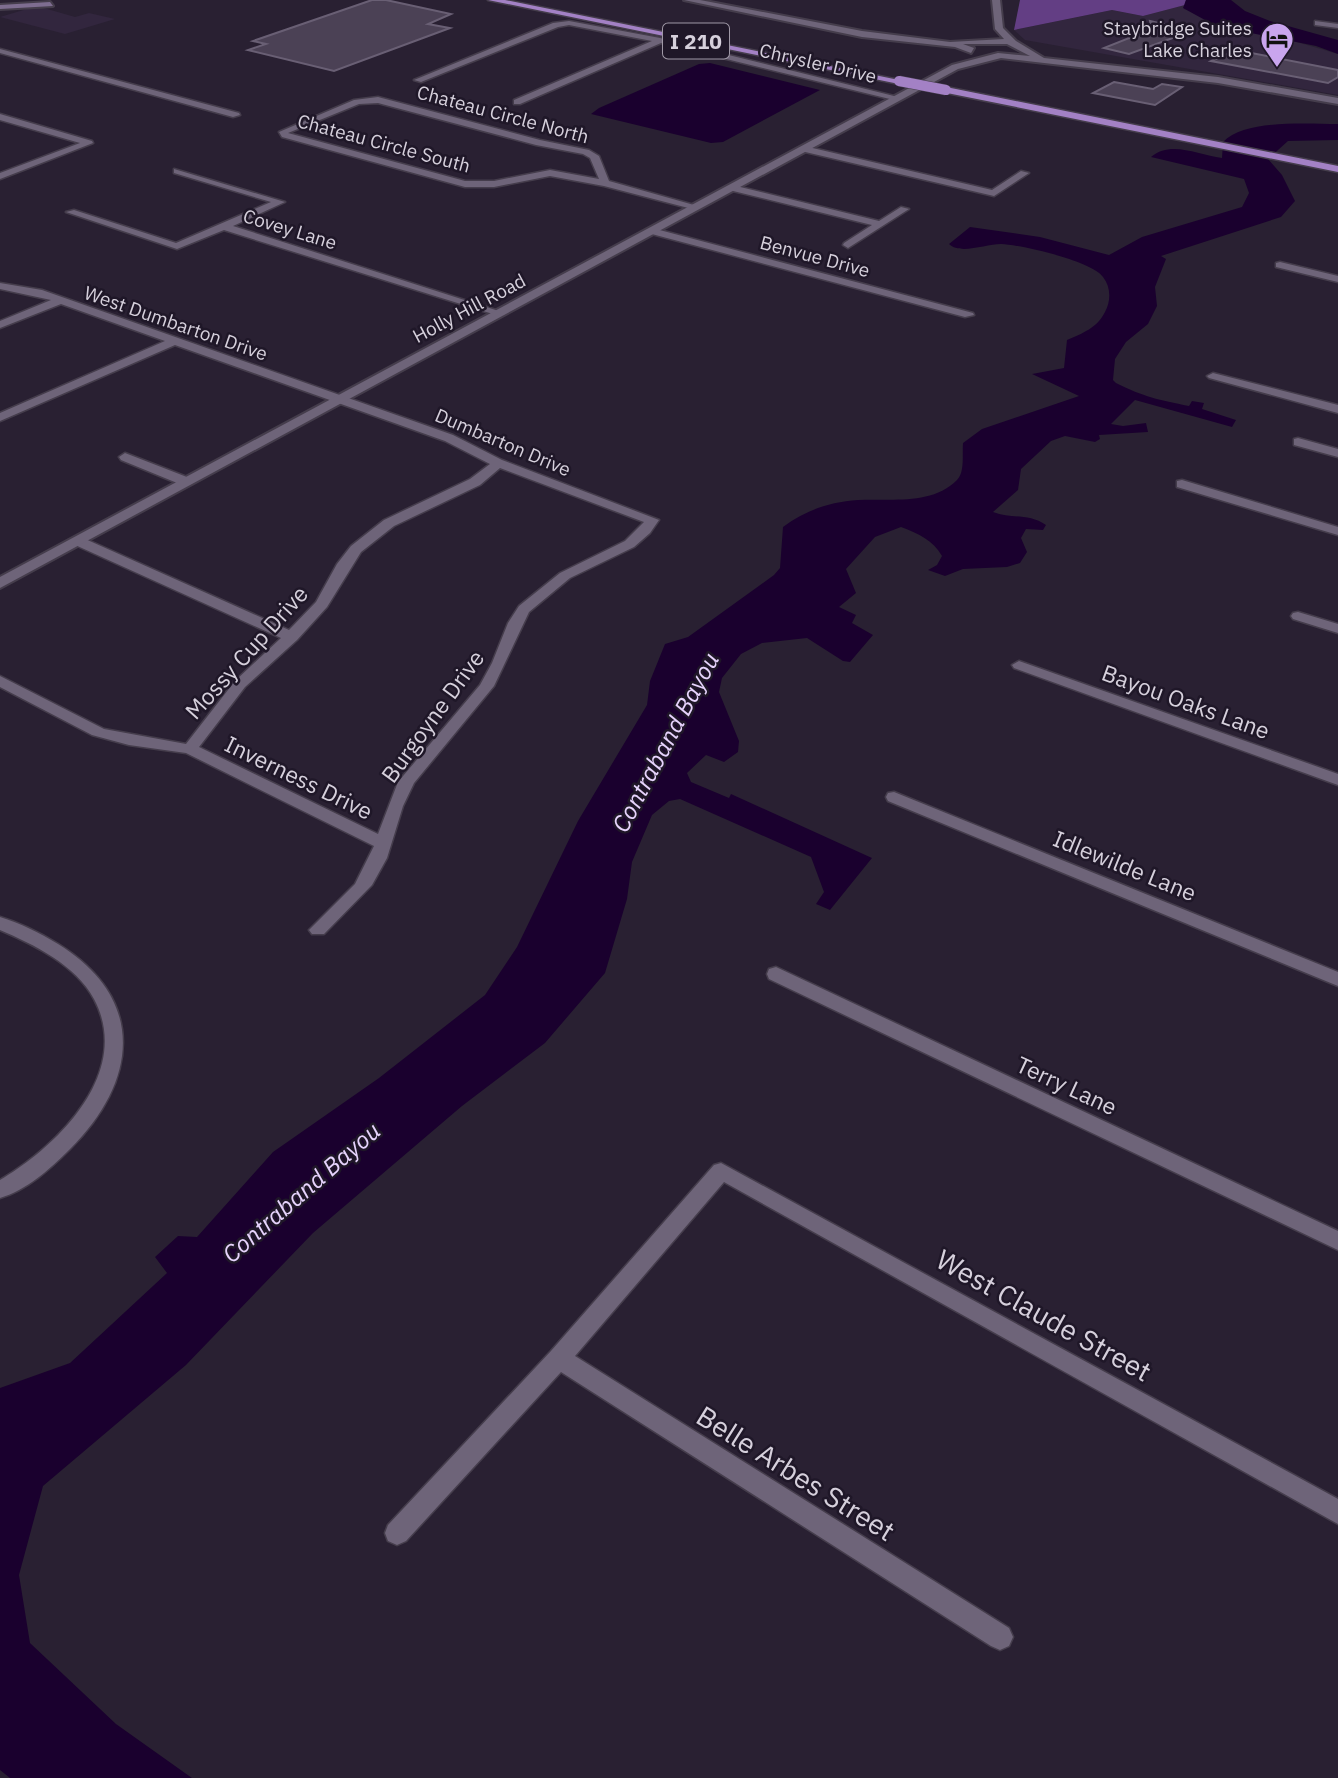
<svg xmlns="http://www.w3.org/2000/svg" width="1338" height="1778" viewBox="0 0 1338 1778" font-family="'IBM Plex Sans',sans-serif">
<style>
.built{fill:#32263e}
.forest{fill:#633e84}
.water{fill:#1a002e}
.building{fill:#4b4155;stroke:#695f74;stroke-width:2}
.lines{fill:none;stroke-linecap:round;stroke-linejoin:round}
.minor-casing{stroke:#453d4c;stroke-width:3}
.tertiary-casing{stroke:#453d4c;stroke-width:4}
.secondary-casing{stroke:#453d4c;stroke-width:4}
.motorway-casing{stroke:#453d4c;stroke-width:3}
.minor{fill:#6e6479;fill-rule:evenodd}
.tertiary{fill:#6e6479;fill-rule:evenodd}
.secondary{fill:#7e6d90;fill-rule:evenodd}
.motorway{fill:#a381c5;fill-rule:evenodd}
.motorway-bridge-casing{stroke:#453d4c;stroke-width:11;stroke-linecap:butt}
.motorway-bridge{stroke:#a381c5;stroke-width:10}
.labels{text-anchor:middle;dominant-baseline:central;stroke-width:5;stroke-linejoin:round;paint-order:stroke}
.far-poi-label{font-size:19px;fill:#d6d0dc;stroke:#1f1728;text-anchor:end}
.far-street-label{font-size:19px;fill:#d6d0dc;stroke:#1f1728}
.shield{fill:#1f1728;stroke:#9f98a6;stroke-width:2}
.shield-label{font-size:21px;font-weight:bold;fill:#d6d0dc}
.street-label{font-size:23px;fill:#d6d0dc;stroke:#1f1728}
.water-label{font-size:24px;font-style:italic;fill:#e7d4fd;stroke:#1f1728}
.near-street-label{font-size:28px;fill:#d6d0dc;stroke:#1f1728}
</style>
<rect width="100%" height="100%" fill="#292032"/>
<path class="built" d="M1185,5L1184,9L1338,54V95L1025,40L1014,30L1112,10L1143,16Z
M37,6L75,17L89,13L115,19L65,34L0,17Z"/>
<path class="forest" d="M1020,0H1186L1185,5L1143,16L1112,10L1014,30Z"/>
<path class="water" d="M1186,0H1231L1245,11L1270,21L1338,40V54L1316,46L1216,26L1183,8Z
M710,63L820,90L723,142L711,143L591,114L599,108L699,64Z
M1338,124V140L1288,141L1268,159L1282,175L1295,201L1281,217L1161,256L1166,259L1155,287L1157,306L1148,324L1126,342L1115,359L1113,380L1116,383C1144,397 1159,400 1189,406L1192,401L1204,403L1202,409L1236,420L1232,427L1135,400L1111,424L1123,426L1146,423L1148,432L1099,435L1100,439L1095,442L1065,436L1051,441L1021,469L1018,490L993,512C1011,519 1029,513 1046,525L1043,530L1026,529L1021,538L1027,552L1020,563L1007,567L963,569L945,576L928,570L937,565L942,556C933,540 919,534 901,527L875,537L846,569L856,593L839,607L856,615L852,623L873,635L850,662L843,661L807,638L762,643L741,654L722,678L719,692L739,741L738,752L724,762L706,755L687,773L691,782L729,798L731,794L872,858L830,910L816,904L824,892L811,857L680,799L669,801L652,815L632,862L627,899L605,973L545,1043L462,1106L313,1233L186,1365L43,1486L19,1575L30,1643L116,1724L192,1778H10L0,1770V1388L70,1363L167,1273L155,1257L178,1236L197,1237L273,1152L379,1078L485,995L517,947L578,821L647,705L650,681L665,644L688,637L774,575L780,568L783,527C806,510 829,502 858,500C890,498 931,506 957,480C965,472 962,454 963,443L982,429L1079,396L1032,374L1064,368L1067,340C1083,333 1097,328 1105,312C1111,301 1111,287 1103,277C1092,261 1022,245 1001,244C986,244 960,255 949,244L970,227L1040,237L1109,255L1142,237L1242,207L1249,193L1244,179L1151,157C1171,140 1198,155 1222,158L1223,142C1245,119 1306,124 1338,124Z"/>
<path class="building" d="M372,0H386L451,14L428,24L450,28L334,71L248,50L266,44L253,41Z
M1150,21L1192,31L1129,54L1104,48L1152,29Z
M1236,50L1338,70V77L1328,83L1211,61Z
M1114,82L1153,89L1162,84L1182,87L1155,105L1093,93Z"/>
<g class="lines">
<defs>
<path id="minor" d="M569,21L660,38L902,98L898,101L661,43L520,104H514V100L652,41L569,25L558,27L421,82L414,80L553,23Z
M1315,21L1338,24V28L1315,25Z
M0,49L239,113L240,115L233,117L0,53Z
M378,97L540,140L589,150L599,156L609,181L701,207L696,210L604,186L550,176L494,187H465L282,137L279,132L354,100ZM378,103L536,145L583,154L590,158L599,179L550,170L494,181H465L288,133L359,104Z
M0,114L92,141L93,143L0,179V173L80,143L0,120Z
M804,146L992,190L1021,171L1029,173L994,196L801,151L799,149Z
M174,169L285,202L233,226L505,313L496,315L224,230L177,249L66,212L74,210L176,243L271,202L174,173Z
M732,185L879,221L901,207L909,209L848,248L843,245L844,243L872,225L729,190V186Z
M652,228L973,313L974,315L965,317L648,233L647,231Z
M1280,262L1338,276V282L1276,267V263Z
M0,283L42,290L453,435L502,460L659,520L650,533L634,547L570,578L529,612L494,686L414,783L403,806L387,858L372,885L324,934H312L309,930L355,884L374,846L186,753L129,745L92,735L0,687V676L104,729L186,744L235,681L281,638L73,544V538H83L289,630L316,602L337,564L351,546L384,520L470,479L490,464L445,441L175,345L0,421V413L165,341L61,304L0,328V321L51,300L0,289ZM500,468L644,522L625,541L560,573L519,606L508,623L492,663L480,685L398,782L378,834L199,747L245,687L297,640L327,607L361,552L394,526L480,485Z
M1213,373L1338,405V413L1209,378L1207,376Z
M1298,438L1338,449V457L1294,445V439Z
M125,453L192,479L193,482L187,486L182,485L121,460L119,457Z
M1182,480L1338,527V535L1177,487V481Z
M1298,612L1338,624V633L1293,619L1291,616L1293,613Z
M1019,661L1338,774V785L1014,668L1012,665Z
M894,792L1338,972V986L888,801L886,797L888,793Z
M0,917C20,923 40,933 58,944C147,999 138,1081 70,1149C50,1169 27,1190 0,1198V1180C58,1146 133,1072 94,999C76,965 33,944 0,930Z
M776,967L1338,1231V1250L769,979L767,974L769,969Z
M721,1163L1338,1499V1524L724,1182L575,1356L1009,1628L1013,1637L1009,1646L1000,1650L991,1646L561,1372L406,1541L397,1545L388,1541L385,1533L388,1525L551,1351L714,1165Z"/>
<path id="tertiary" d="M684,0H700L862,31L950,42L1004,39L995,29L992,0H1000L1003,28L1016,41L1044,58L1218,77L1338,98V104L1218,83L1001,58L958,69L0,588V577L952,65L998,53L1030,56L1007,44H963L974,48L971,53L955,47L862,37Z"/>
<path id="secondary" d="M50,2L53,6L0,9V5Z"/>
<path id="motorway" d="M488,0H505L904,81L899,84Z
M946,87L1338,166V172L942,92L941,90Z"/>
</defs>
<use href="#minor" class="minor-casing"/>
<use href="#tertiary" class="tertiary-casing"/>
<use href="#secondary" class="secondary-casing"/>
<use href="#motorway" class="motorway-casing"/>
<use href="#minor" class="minor"/>
<use href="#tertiary" class="tertiary"/>
<use href="#secondary" class="secondary"/>
<use href="#motorway" class="motorway"/>
<defs>
<path id="motorway-bridge" d="M899,81L946,90"/>
</defs>
<use href="#motorway-bridge" class="motorway-bridge-casing"/>
<use href="#motorway-bridge" class="motorway-bridge"/>
</g>
<defs>
<symbol id="hotel-pin" viewBox="-11 -11 22 30"><path d="M0 17L-7.5 6A9.5 9.5 0 1 1 7.5 6Z" fill="#c9a5ee" stroke="#1f1728"/><path d="M-6-4.5h1.5V1H6V5H4.5V3h-9V5H-6ZM-4 0a1.8 1.8 0 1 1 3.6 0ZM.5 0V-2.5h3Q6-2.5 6 0Z" fill="#111"/></symbol>
</defs>
<g fill-rule="evenodd">
<use href="#hotel-pin" x="1258" y="20" width="38" height="52"/>
</g>
<g class="labels">
<g class="far-poi-label">
<text x="1252" y="28">Staybridge Suites<tspan x="1252" dy="22">Lake Charles</tspan></text>
</g>
<g class="far-street-label">
<text transform="translate(818 63) rotate(13)">Chrysler Drive</text>
<text transform="translate(503 114) rotate(15)">Chateau Circle North</text>
<text transform="translate(384 143) rotate(15)">Chateau Circle South</text>
<text transform="translate(290 229) rotate(17)">Covey Lane</text>
<text transform="translate(815 256) rotate(15)">Benvue Drive</text>
<text transform="translate(469 308) rotate(-28)">Holly Hill Road</text>
<text transform="translate(176 323) rotate(19)">West Dumbarton Drive</text>
<text transform="translate(503 442) rotate(23)">Dumbarton Drive</text>
</g>
<rect class="shield" x="663" y="23.5" width="66" height="35" rx="5"/>
<g class="shield-label">
<text x="696" y="41">I 210</text>
</g>
<g class="street-label">
<text transform="translate(246 652) rotate(-48)">Mossy Cup Drive</text>
<text transform="translate(1186 701) rotate(20)">Bayou Oaks Lane</text>
<text transform="translate(432 716) rotate(-54)">Burgoyne Drive</text>
<text transform="translate(299 777) rotate(26)">Inverness Drive</text>
<text transform="translate(1125 865) rotate(22)">Idlewilde Lane</text>
<text transform="translate(1067 1085) rotate(25)">Terry Lane</text>
</g>
<g class="water-label">
<text transform="translate(665 742) rotate(-62)">Contraband Bayou</text>
<text transform="translate(301 1192) rotate(-41)">Contraband Bayou</text>
</g>
<g class="near-street-label">
<text transform="translate(1044 1315) rotate(29)">West Claude Street</text>
<text transform="translate(796 1473) rotate(32)">Belle Arbes Street</text>
</g>
</g>
</svg>
